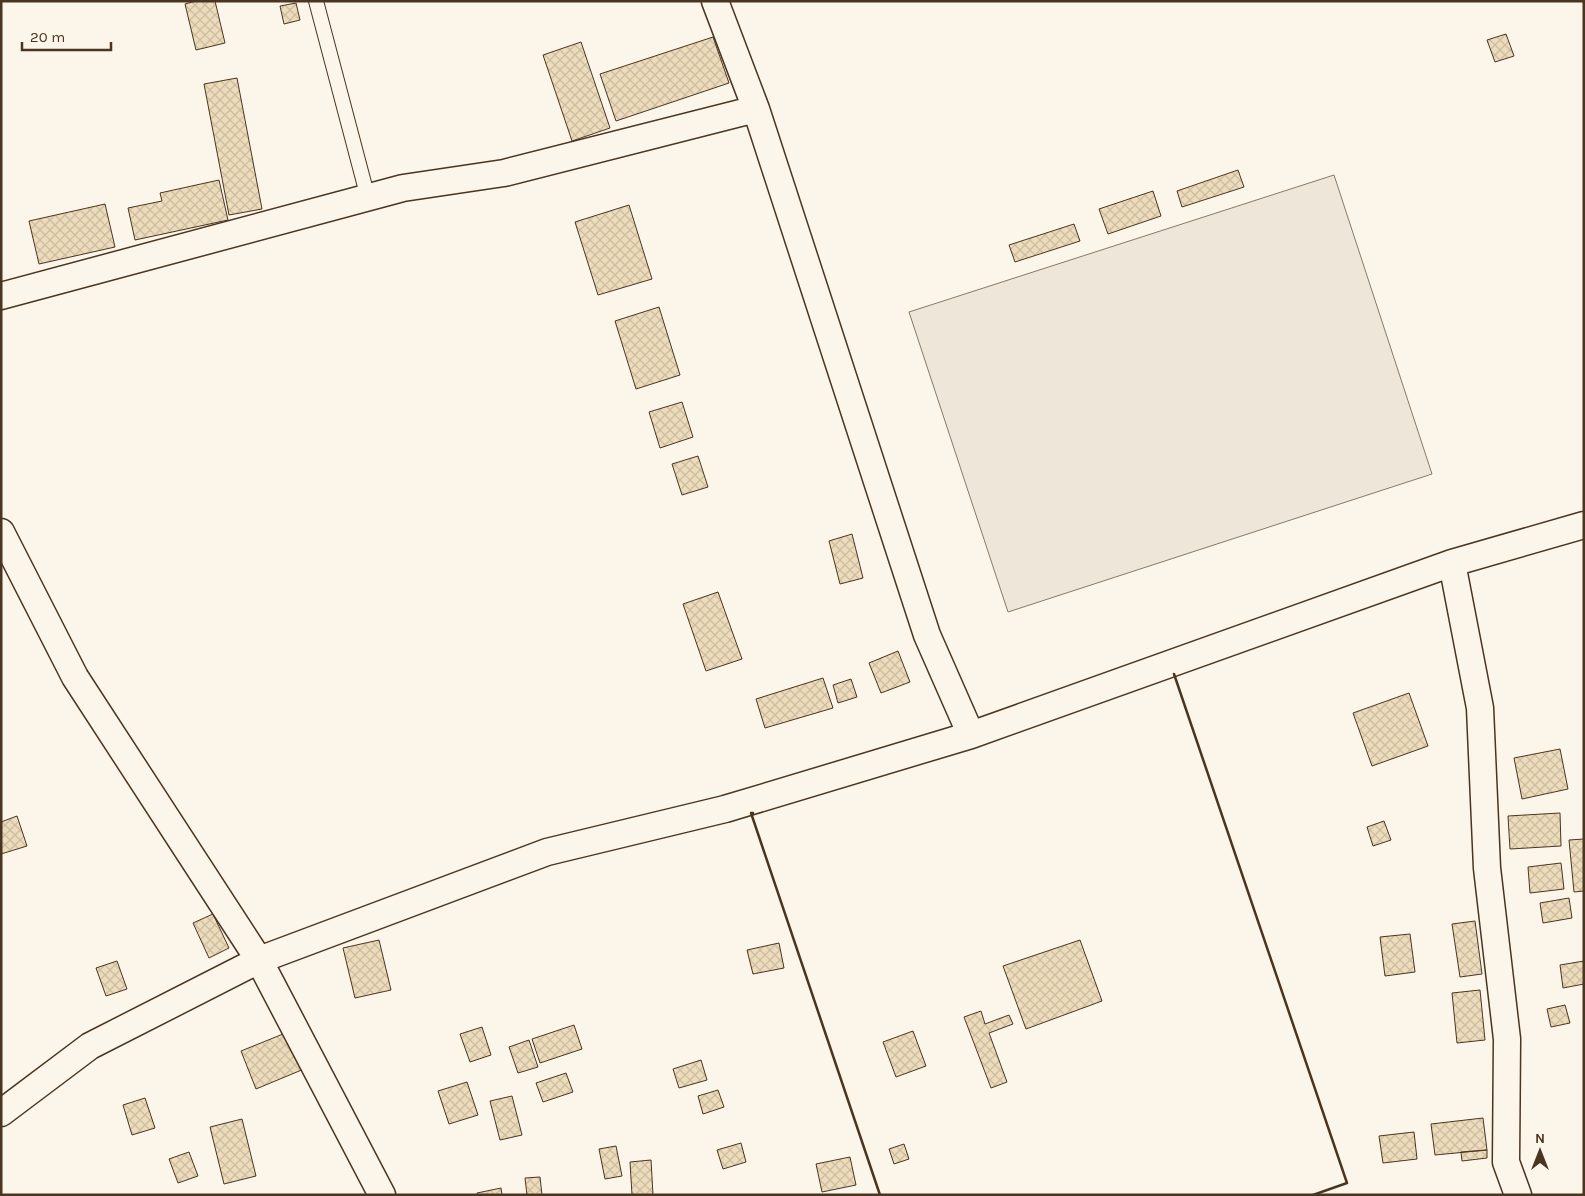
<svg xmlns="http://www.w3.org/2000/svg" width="1585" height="1196" viewBox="0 0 1585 1196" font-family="Karla,sans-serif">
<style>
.park{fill:#ede6d9;stroke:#887966}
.building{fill:url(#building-cross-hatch);stroke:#4a3520}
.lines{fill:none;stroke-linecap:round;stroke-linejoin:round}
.lane-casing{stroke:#4a3520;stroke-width:16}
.street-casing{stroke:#4a3520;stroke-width:29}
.lane{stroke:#fbf6e9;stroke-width:14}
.street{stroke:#fbf6e9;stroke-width:26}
.wall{stroke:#4a3520;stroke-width:2.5}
</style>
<defs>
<pattern id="building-cross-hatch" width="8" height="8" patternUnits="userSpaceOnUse" patternTransform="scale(1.25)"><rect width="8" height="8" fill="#ecdcbc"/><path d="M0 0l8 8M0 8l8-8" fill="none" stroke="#ccbda1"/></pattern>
</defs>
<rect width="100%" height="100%" fill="#fbf6e9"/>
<path class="park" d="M1334,175L1432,474L1008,612L909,312Z"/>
<path class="building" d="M196,1H215L225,43L196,50L185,4Z
M296,3L300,20L284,24L280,6Z
M1506,34L1514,56L1495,62L1487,40Z
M713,37L729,83L616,121L600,74Z
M581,42L610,128L572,141L543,55Z
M237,78L262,209L229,215L204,84Z
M1238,170L1244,187L1182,207L1177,191Z
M219,180L228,220L135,240L128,208L162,201L160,193Z
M1153,191L1161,216L1108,234L1099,209Z
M105,204L115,247L39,264L29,221Z
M629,205L652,279L598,295L575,222Z
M1074,224L1080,241L1015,262L1009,245Z
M659,307L680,375L636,389L615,321Z
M682,402L693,437L660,448L649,412Z
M698,456L708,487L682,495L672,464Z
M852,534L863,578L840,584L829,541Z
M718,592L742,659L706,671L683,604Z
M898,651L910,682L881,693L869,663Z
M823,678L833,708L765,728L756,699Z
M851,679L857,697L838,703L833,685Z
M1409,693L1428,746L1372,766L1353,713Z
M1560,749L1568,789L1522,799L1514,758Z
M1560,813L1561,846L1510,849L1508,816Z
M17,816L27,846L1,854V822Z
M1384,821L1391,840L1373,846L1367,827Z
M1584,839V891L1574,892L1569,840Z
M1561,863L1564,889L1530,893L1528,867Z
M1569,898L1572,918L1543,923L1540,903Z
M213,914L229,948L209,958L193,923Z
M1475,921L1482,974L1460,977L1452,924Z
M1410,934L1415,972L1385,976L1380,937Z
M379,940L391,990L355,998L343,948Z
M1080,940L1102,1001L1026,1029L1003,966Z
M779,943L784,968L753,974L747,950Z
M117,961L127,989L106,996L96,968Z
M1584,961V984L1563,988L1560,965Z
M1480,990L1485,1040L1457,1043L1452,993Z
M1565,1005L1570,1023L1551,1027L1547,1009Z
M981,1011L985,1024L1009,1015L1013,1024L989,1033L1007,1082L991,1088L964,1017Z
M574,1025L582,1049L540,1063L532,1039Z
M482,1027L491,1055L470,1062L460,1034Z
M913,1031L926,1066L896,1077L883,1042Z
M288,1032L304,1069L256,1089L241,1051Z
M529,1040L538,1067L518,1073L509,1047Z
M701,1060L707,1080L679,1088L673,1069Z
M566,1073L573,1092L543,1102L536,1083Z
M467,1082L478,1115L449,1124L438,1091Z
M718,1090L724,1107L703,1114L698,1096Z
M512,1096L522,1135L500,1140L490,1101Z
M145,1098L155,1128L132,1135L123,1105Z
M1483,1118L1487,1150L1435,1155L1431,1124Z
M242,1119L256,1176L224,1184L210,1127Z
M1414,1132L1417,1159L1383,1163L1379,1136Z
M741,1143L746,1162L723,1169L717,1150Z
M904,1144L909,1159L894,1164L889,1149Z
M616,1146L622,1176L605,1179L599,1149Z
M1487,1150V1158L1462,1161L1461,1152Z
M189,1152L198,1176L178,1183L169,1159Z
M850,1157L856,1185L822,1192L816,1164Z
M651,1160L653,1195H632L630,1162Z
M540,1177L542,1195H527L525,1178Z
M501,1188L502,1195H477V1193Z"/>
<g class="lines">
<defs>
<path id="lane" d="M316,1L368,198"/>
<path id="street" d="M715,1L756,109L927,635L971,735
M1,296L403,188L504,173L756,109
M1,532L75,677L259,960L382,1195
M1452,563L1480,708L1487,868L1507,1039L1506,1162L1518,1195
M1,1113L90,1046L259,960L547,852L725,809L971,735L1452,563L1584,525"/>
</defs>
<use href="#lane" class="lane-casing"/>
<use href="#street" class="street-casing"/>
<use href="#lane" class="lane"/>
<use href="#street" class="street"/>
<path class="wall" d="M1174,674L1347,1183L1313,1195
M753,813H751L880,1195"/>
</g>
<rect width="1585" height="1196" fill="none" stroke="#4a3520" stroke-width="5"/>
<g transform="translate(1540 1151)" stroke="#fbf6e9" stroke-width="4" paint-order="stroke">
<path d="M0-4L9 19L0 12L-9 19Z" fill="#4a3520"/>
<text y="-8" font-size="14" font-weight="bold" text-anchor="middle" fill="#4a3520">N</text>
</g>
<path d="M22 42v8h89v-8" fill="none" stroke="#4a3520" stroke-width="2.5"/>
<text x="30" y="42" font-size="15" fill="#4a3520" stroke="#fbf6e9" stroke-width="4" paint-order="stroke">20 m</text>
</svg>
